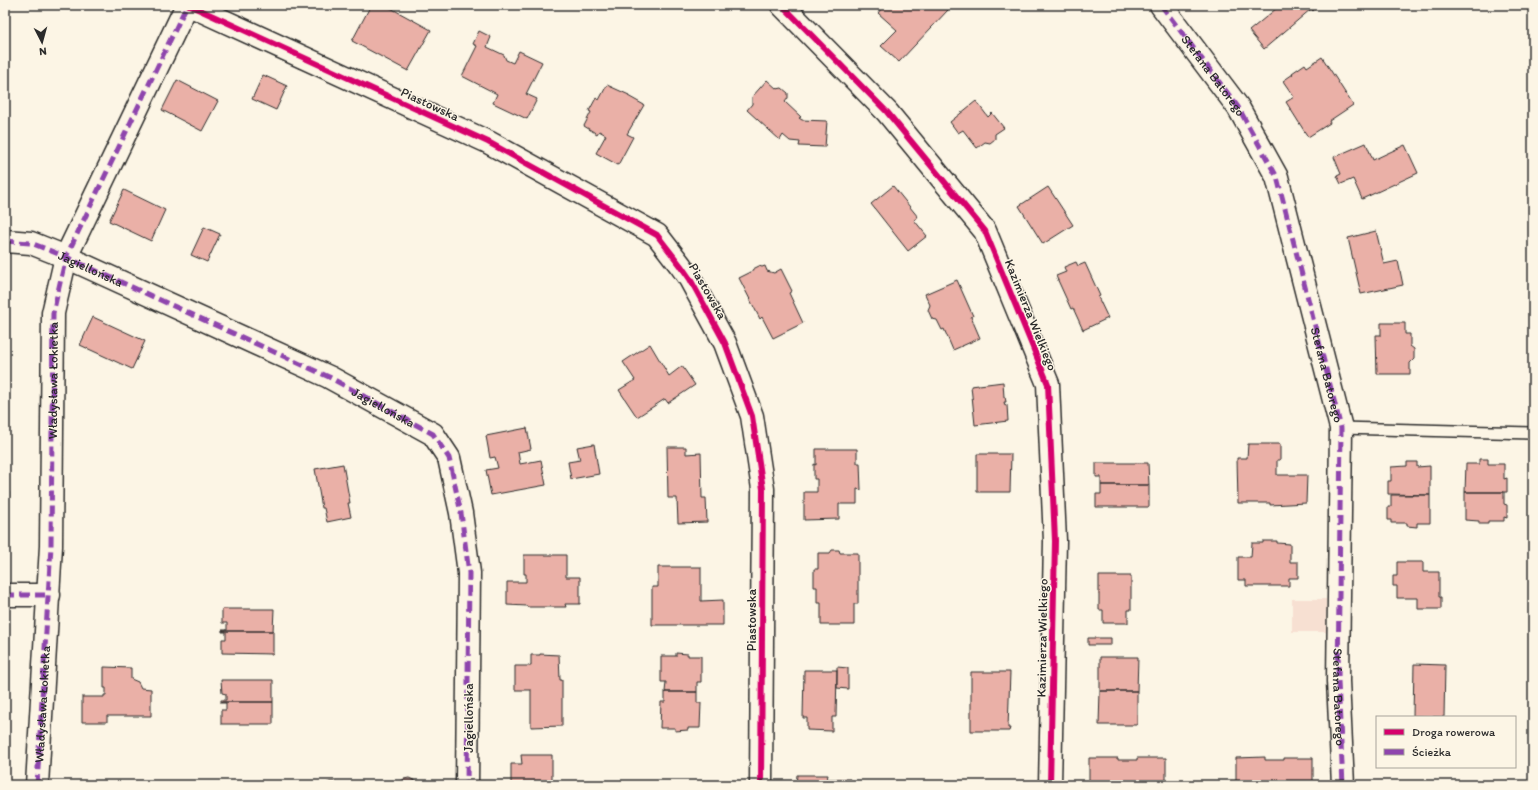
<svg xmlns="http://www.w3.org/2000/svg" width="1538" height="790" viewBox="0 0 1538 790" font-family="Itim,sans-serif">
<style>
.built{fill:#f7e0d2}
.building{fill:#eab0a7;stroke:#2b2b2b}
.lines{fill:none;stroke-linecap:round;stroke-linejoin:round}
.service-casing{stroke:#2b2b2b;stroke-width:14}
.minor-casing{stroke:#2b2b2b;stroke-width:25}
.service{stroke:#fcf5e5;stroke-width:11}
.minor{stroke:#fcf5e5;stroke-width:22}
.quiet{stroke:#8e44ad;stroke-width:5;stroke-dasharray:10 5;stroke-linecap:butt}
.cycleway-casing{stroke:#fcf5e5;stroke-width:8}
.cycleway{stroke:#d6006c;stroke-width:6}
.labels{text-anchor:middle;dominant-baseline:central;stroke-width:3;stroke-linejoin:round;paint-order:stroke}
.street-label{font-size:13px;fill:#2b2b2b;stroke:#fcf5e5}
</style>
<rect width="100%" height="100%" fill="#fcf5e5"/>
<filter id="ink" filterUnits="userSpaceOnUse"><feTurbulence type="fractalNoise" baseFrequency=".025" numOctaves="2"/><feDisplacementMap in="SourceGraphic" scale="8" xChannelSelector="R" yChannelSelector="G"/><feConvolveMatrix kernelMatrix="1 2 1 2 8 2 1 2 1" color-interpolation-filters="sRGB"/></filter>
<g filter="url(#ink)">
<path class="built" d="M1292,599H1326V632H1292Z"/>
<path class="building" d="M371,5H385L431,30L408,71L352,41Z
M884,5H943L948,10L899,62L881,46L897,30L878,13Z
M1274,5H1317L1318,6L1313,11L1311,9L1264,49L1249,31L1277,8Z
M479,31L491,37L487,47L504,55L506,60L513,63L519,51L542,62L526,94L537,99L527,119L493,103L497,94L462,76L477,46L473,44Z
M1322,57L1353,105L1329,121L1330,123L1308,137L1286,102L1294,97L1283,81L1293,74L1292,73L1305,64L1307,67Z
M263,75L287,86L276,110L252,99Z
M177,80L218,101L202,131L162,110Z
M767,80L777,89L782,88L788,93V98L785,102L801,117L799,118L802,120L827,121L825,147L799,146L800,142L790,141L783,135L780,140L747,110L752,104V97Z
M607,85L629,95L628,96L644,105L627,134L633,137L618,165L596,153L606,135L599,131L597,134L584,126L591,112L589,111L596,98L599,100Z
M976,101L988,117L992,113L1004,128L995,134V139L990,143L985,142L977,148L963,130L958,133L950,122Z
M1366,143L1373,160L1405,145L1418,173L1362,199L1353,179L1341,184L1337,176L1341,174L1334,157Z
M893,186L918,217L914,220L927,236L908,251L871,204Z
M1048,187L1073,225L1043,244L1019,206Z
M124,190L165,210L151,241L109,221Z
M204,227L220,234L207,262L191,255Z
M1376,231L1384,264L1398,261L1403,285L1361,294L1348,238Z
M1076,262L1078,266L1085,263L1100,296L1098,297L1108,318L1083,330L1073,308L1071,309L1056,276L1066,272L1064,267Z
M759,266L762,267L765,266L767,271L774,273L781,269L792,291L789,293L803,323L773,338L762,317L760,319L739,278L751,272L753,269Z
M957,280L973,316L971,317L980,338L953,350L944,329L942,330L937,320L932,319L928,310L930,305L925,294Z
M93,317L145,341L132,369L80,345Z
M1381,323H1405V334H1410V346L1414,349V359L1410,363V374H1377L1376,335H1381Z
M650,344L669,376L682,366L695,385L668,403L665,399L637,417L619,390L635,380L623,362Z
M1003,382L1004,397H1005L1006,402H1004L1005,406L1007,405L1008,421L975,425L971,386Z
M527,428L531,449L518,452L520,464L541,460L546,485L491,495L486,470L498,468L495,457L490,458L486,436Z
M594,444L599,474L571,479L568,462L580,460L577,447Z
M1248,444H1280V460H1277V475H1307L1306,503L1270,505V503H1238L1237,458H1247Z
M667,447H686V454L701,453L702,498H706L707,522L678,523L677,498H668Z
M816,449H857V463H860L861,490L857,489V504H839V519L804,520V492H817V479H814V464L816,465Z
M977,454H1011L1010,492H977Z
M1479,459H1488V464H1504V479L1507,478V492H1465L1466,464H1479Z
M1407,462H1417V467L1430,466V495L1388,494V481H1391V467L1407,466Z
M1096,463H1148L1149,485H1101V477H1096Z
M343,464L350,503H348L351,517L327,522L324,508H322L315,469Z
M1101,485H1149V507H1096V494H1101Z
M5,492H9V523H7V536H5Z
M1465,492H1504V504L1507,505V518L1504,517V521H1488V524H1479V521L1465,520Z
M1391,495H1430V523H1417V527L1407,526V523H1391V520H1388V507H1391Z
M1263,541H1277V543L1290,544V562H1298V578H1289V586H1246V580H1238V557H1251L1252,543H1263Z
M832,550H839L840,553H858V604H854V625H821V603H817V587H814V569H818V553H830Z
M524,555H566V577H580V604H565L566,607H527V606L507,605V582H526V574H524Z
M1397,562H1423V572H1439V597H1441V609H1418V598H1397V586H1393V576H1397Z
M658,567H701V601L723,600V625H652V587H658Z
M1099,576H1131V610H1128V623H1103V610H1099Z
M222,609H274L273,631H222V630H227V623H222Z
M222,631H273V654L222,653V639H226V632H222Z
M1088,638H1111V645H1088Z
M676,653L688,654V656H701V682H697V692H665L666,682H661V656H676Z
M540,654L559,655L560,680H562V726L531,727V690H515V666H531V655H540Z
M1100,657H1138L1137,691H1100Z
M1414,664L1445,665L1444,717L1413,716Z
M104,667L131,668V679L138,682L141,688L151,689V716H107V722H82V697H104V695H106V688H104Z
M837,667L848,668V689L837,688Z
M804,670H837L836,717H832V731L807,730V718H803Z
M971,672H1010L1008,728H1010L1009,731H971Z
M221,680H273V702H221V700H226V694L222,693Z
M1100,691H1137V725H1099Z
M665,692H697V703H701L700,728H688V730L675,731V728H660L661,702H665Z
M221,702H273V724H221V710H226V703H221Z
M521,755H552V785H511V764H522Z
M1265,757V760H1284V758H1313V785H1236V758Z
M1089,758H1118V760H1137V758H1166V785H1089Z
M797,775H828L827,779H850L849,785H796Z
M409,778L420,783H434V785H385V783H399L404,779Z
M330,782H334L338,785H323Z"/>
<g class="lines">
<defs>
<path id="service" d="M1341,428L1533,433"/>
<g id="minor">
<path d="M189,5L488,142L657,235L681,266L690,279L725,343L752,416L763,489L761,785"/>
<path d="M782,5L887,112L985,231L1048,384L1055,541L1050,785"/>
<path id="s1" d="M1161,5L1238,107L1277,177L1341,428L1338,681L1343,785"/>
<path id="s2" d="M5,241L31,243L66,257L329,377L433,434L449,458L461,513L469,573L467,785"/>
<path d="M5,595H49"/>
<path id="s3" d="M37,785L51,546L53,313L66,257L187,5"/>
</g>
</defs>
<use href="#service" class="service-casing"/>
<use href="#minor" class="minor-casing"/>
<use href="#service" class="service"/>
<use href="#minor" class="minor"/>
<path class="quiet" d="M1161,5L1238,107L1277,177L1341,428L1338,681L1343,785
M5,241L31,243L66,257L329,377L433,434L449,458L461,513L469,573L467,785
M5,595H49
M37,785L51,546L53,313L66,257L187,5"/>
<defs>
<path id="cycleway" d="M189,5L488,142L657,235L681,266L690,279L725,343L752,416L763,489L761,785
M782,5L887,112L985,231L1048,384L1055,541L1050,785"/>
</defs>
<use href="#cycleway" class="cycleway-casing"/>
<use href="#cycleway" class="cycleway"/>
</g>
</g>
<g class="labels">
<g class="street-label">
<text stroke="none"><textPath href="#s1" startOffset="88">Stefana Batorego</textPath></text>
<text transform="translate(430 104) rotate(25)">Piastowska</text>
<text stroke="none"><textPath href="#s2" startOffset="91">Jagiellońska</textPath></text>
<text transform="translate(708 291) rotate(60)">Piastowska</text>
<text transform="translate(1031 315) rotate(68)">Kazimierza Wielkiego</text>
<text stroke="none"><textPath href="#s1" startOffset="412">Stefana Batorego</textPath></text>
<text stroke="none"><textPath href="#s3" startOffset="405">Władysława Łokietka</textPath></text>
<text stroke="none"><textPath href="#s2" startOffset="415">Jagiellońska</textPath></text>
<text transform="translate(751 620) rotate(-90)">Piastowska</text>
<text transform="translate(1042 638) rotate(-89)">Kazimierza Wielkiego</text>
<text stroke="none"><textPath href="#s1" startOffset="736">Stefana Batorego</textPath></text>
<text stroke="none"><textPath href="#s3" startOffset="81">Władysława Łokietka</textPath></text>
<text transform="translate(468 718) rotate(-90)">Jagiellońska</text>
</g>
</g>
<rect width="1538" height="790" fill="none" stroke="#fcf5e5" stroke-width="20"/>
<rect x="10" y="10" width="1518" height="770" fill="none" stroke="#2b2b2b" stroke-width="1.5" filter="url(#ink)"/>
<rect x="1376" y="716" width="140" height="52" fill="#fcf5e5" stroke="#a8a49b"/>
<rect x="1384" y="729" width="20" height="6" fill="#d6006c" stroke="#a8a49b"/>
<text x="1412" y="736" font-size="12" fill="#2b2b2b">Droga rowerowa</text>
<rect x="1384" y="749" width="20" height="6" fill="#8e44ad" stroke="#a8a49b"/>
<text x="1412" y="756" font-size="12" fill="#2b2b2b">Ścieżka</text>
<g transform="translate(42 42) rotate(174)" stroke="#fcf5e5" stroke-width="3" paint-order="stroke">
<path d="M0-3L7 15L0 10L-7 15Z" fill="#2b2b2b"/>
<text y="-6" font-size="11" font-weight="bold" text-anchor="middle" fill="#2b2b2b">N</text>
</g>
</svg>
